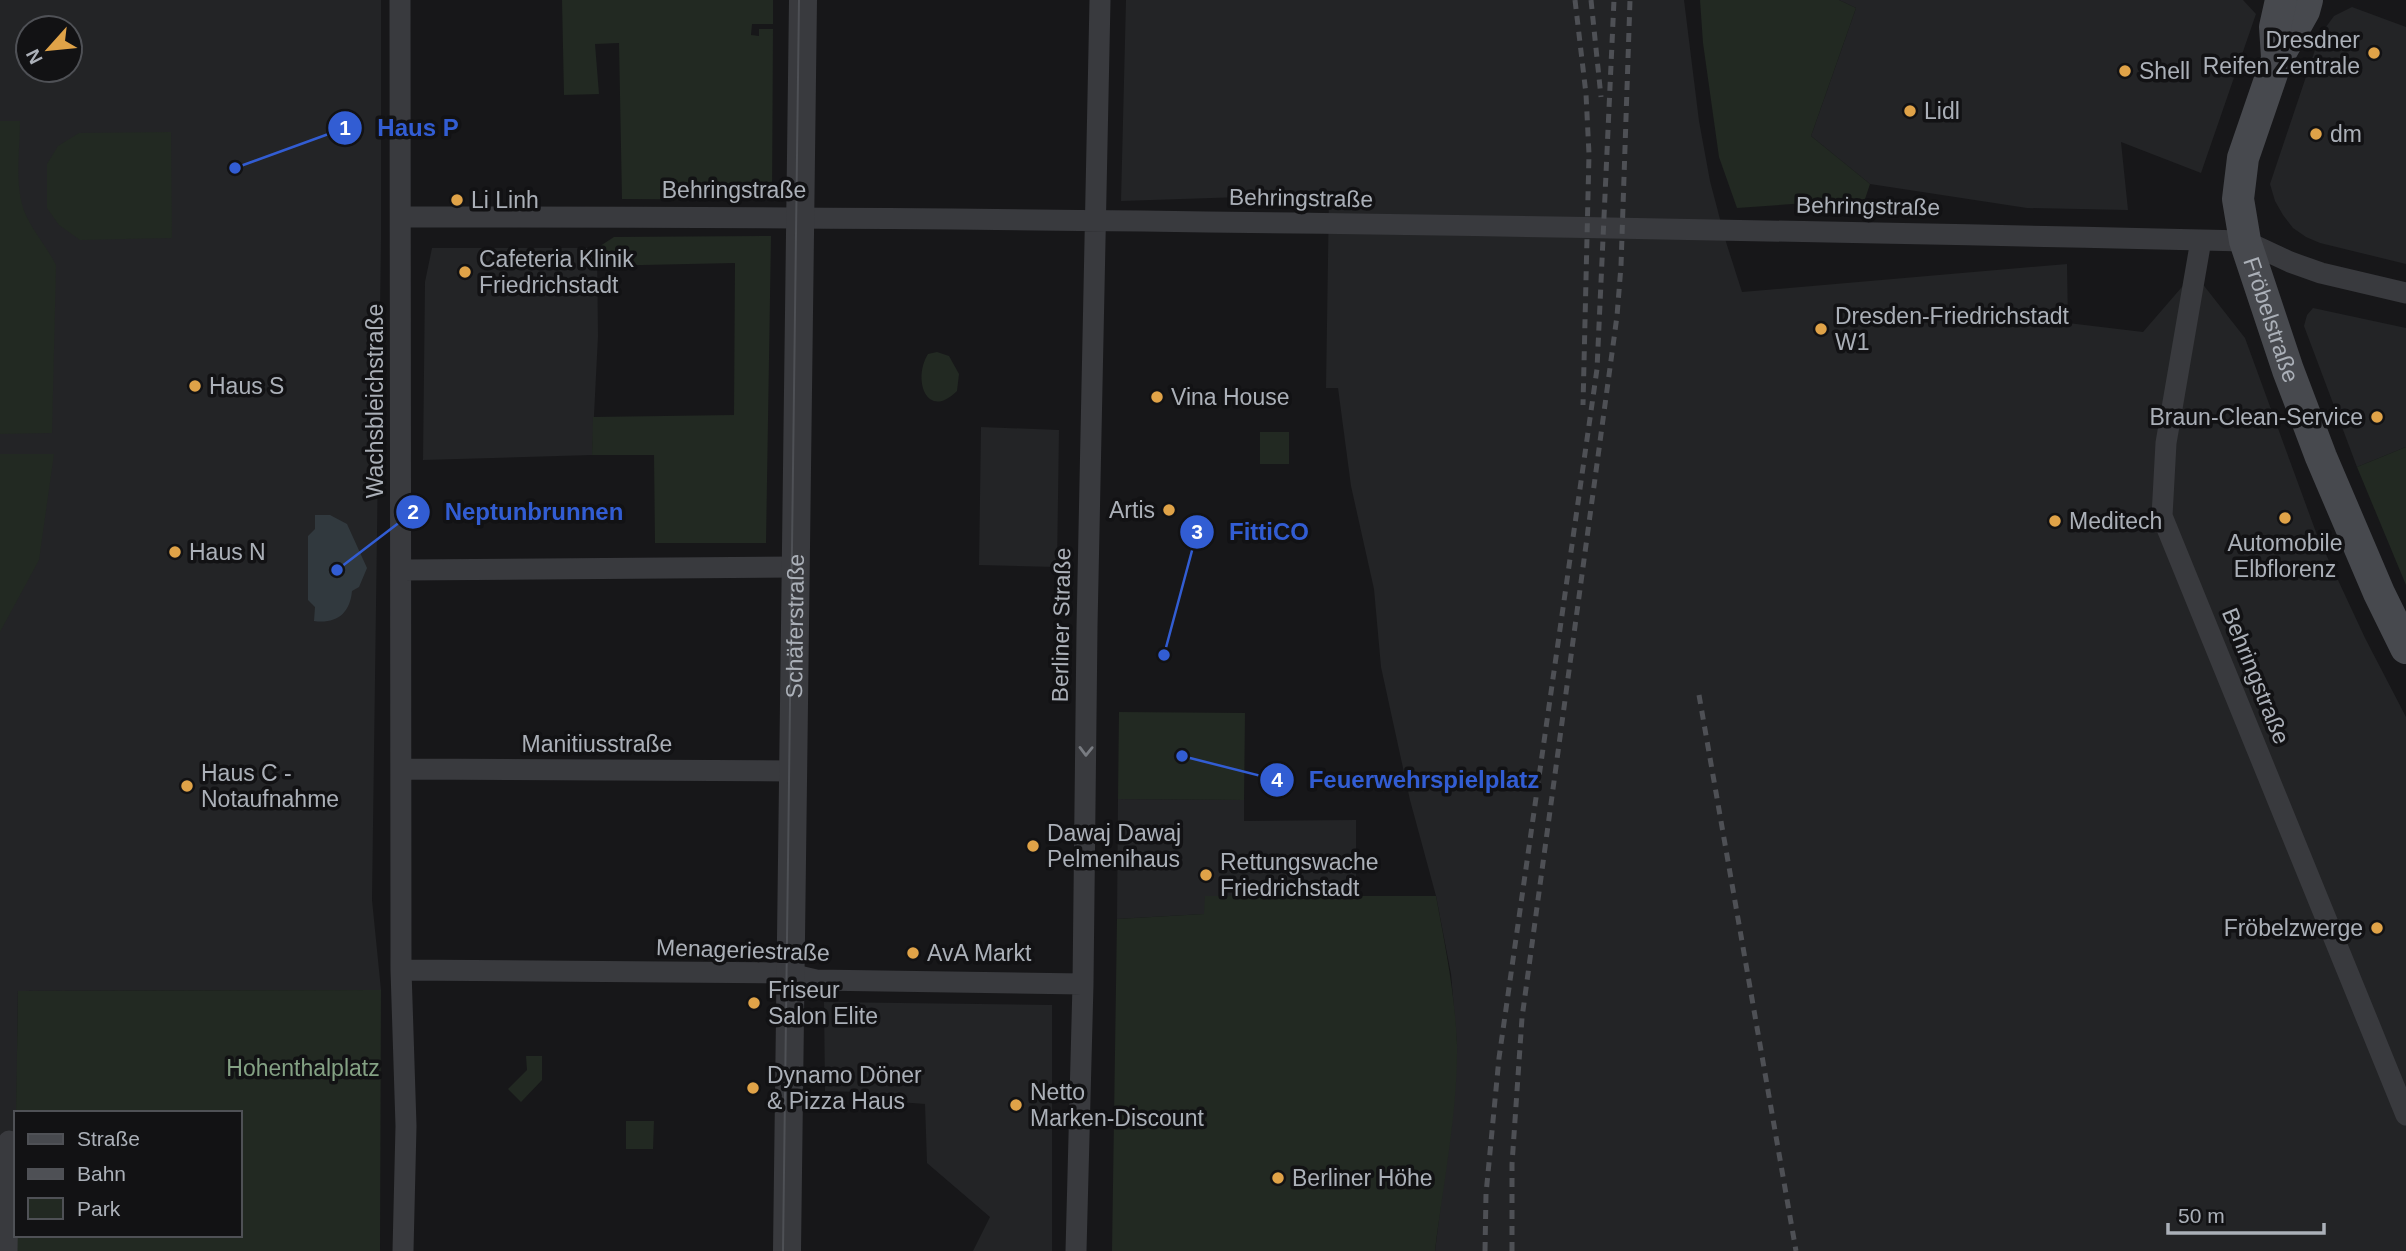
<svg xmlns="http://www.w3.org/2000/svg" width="2406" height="1251" viewBox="0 0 2406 1251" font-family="Helvetica,sans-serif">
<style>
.built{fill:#232426;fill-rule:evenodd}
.green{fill:#222922}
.water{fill:#31393e}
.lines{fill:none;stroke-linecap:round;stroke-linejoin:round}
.minor{stroke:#393a3e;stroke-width:21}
.tertiary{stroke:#393a3e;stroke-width:28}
.secondary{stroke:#47494e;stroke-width:32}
.tram{stroke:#4e5055;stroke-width:2}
.rail{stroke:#4e5055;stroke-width:5;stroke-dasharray:9 7;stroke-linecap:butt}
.oneway{stroke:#787b81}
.poi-dot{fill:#e0a348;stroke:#121214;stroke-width:2.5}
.labels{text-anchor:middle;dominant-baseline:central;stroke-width:7;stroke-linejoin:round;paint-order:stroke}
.poi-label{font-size:23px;fill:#abb0b8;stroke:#121214;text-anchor:start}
.street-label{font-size:23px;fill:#abb0b8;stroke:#121214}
.park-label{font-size:23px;fill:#84a184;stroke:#121214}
.leader{fill:none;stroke:#325dd3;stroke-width:2.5}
.callout-dot{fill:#325dd3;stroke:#121214;stroke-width:2.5}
.mark-label{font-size:21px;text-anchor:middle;font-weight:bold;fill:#fff}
.callout-label{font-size:24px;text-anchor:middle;font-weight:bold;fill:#325dd3;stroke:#121214;stroke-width:7;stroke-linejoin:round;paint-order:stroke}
</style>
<rect width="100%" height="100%" fill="#171719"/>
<path class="built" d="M0,0H381V240L372,900L381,990L18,991L16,1151H0ZM28,28H70V70H28Z
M1126,0H1684L1699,121L1710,181L1726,242L1742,292L2067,264L2068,323L2143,332L2194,273L2245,338L2317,535L2365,638L2406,717V1251H1435L1455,1086L1457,1044L1451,974L1436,896L1410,800L1381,667L1374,589L1351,486L1338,388H1326L1329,194L1121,201Z
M1839,0H2243L2256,14L2201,173L2121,142L2128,210L2027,208L1870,184L1811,136L1856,8Z
M2352,7L2406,27V264L2320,243L2306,237L2293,228L2283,215L2275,201L2270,184L2320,35L2334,16Z
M432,248H597L598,336L592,455L423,460L425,282Z
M2313,308L2406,328V447L2357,467L2304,326L2307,315Z
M981,427L1059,430L1057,567L979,565Z
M1118,799L1244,800V821L1356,820V896H1205V914L1117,919Z
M824,1002L1052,1005V1251H973L990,1217L927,1163L925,1104L861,1099L860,1092L825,1091Z"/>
<path class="green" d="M562,0H773V24H752L751,35L759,36V29H773L772,200L622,199L619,43L595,44L599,94L564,95Z
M1700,0H1839L1856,8L1811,136L1870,184L1865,199L1737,208L1719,157L1703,43Z
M0,121H20C20,149 14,186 25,213C32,230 47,247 56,265L52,433L0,434Z
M171,132L172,238L80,240L59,225L47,208V164L58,146L79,133Z
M771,236L766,543H655L654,455H592L593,417L734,415L735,263L597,266V248L614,237Z
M937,352L949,356L959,374L957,391C927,421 912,380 928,354Z
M1260,432H1289V464H1260Z
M2406,447V585L2357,467Z
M0,454H54L39,560L0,632Z
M1119,712L1245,713L1244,800L1118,799Z
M1205,896H1436C1445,945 1455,994 1457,1044C1458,1111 1443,1185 1435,1251H1112L1117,919L1204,914Z
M381,990L380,1251H17V1235H240V1113H16L18,991Z
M526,1056H542V1080L521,1102L508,1089L527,1070Z
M626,1121H654L653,1149H626Z"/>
<path class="water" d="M315,515H330L347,524L367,568L359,587L352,591C350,614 336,624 314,621L315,607L308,600V536L315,529Z"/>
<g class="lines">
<path class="minor" d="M400,0L401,970L406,1126L403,1251
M401,217C1016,216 1630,227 2245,241L2290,262L2321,273L2406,293
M2201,240L2166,443L2162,516L2406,1115
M402,570L796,567
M401,769L793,771
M401,970L786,973L816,980L1083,984
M7,1251L9,1141
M1076,1251L1083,984L1087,627L1100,0"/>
<path class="tertiary" id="s1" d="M787,1251L803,0"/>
<g class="secondary">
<path id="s2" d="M2307,0L2304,11L2277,59L2243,158L2238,199L2245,241L2288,370L2321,457L2379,593L2406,648"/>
<path d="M2277,57L2275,27L2281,0"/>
</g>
<path class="tram" d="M783,1251L799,0"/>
<path class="rail" d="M1575,0L1586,94L1589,154L1583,405
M1591,0L1601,97
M1699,695L1796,1251
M1485,1251L1486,1194L1499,1058L1597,369L1614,0
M1512,1251V1164L1522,1018L1617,316L1621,266L1630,0"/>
</g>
<defs><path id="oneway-chevron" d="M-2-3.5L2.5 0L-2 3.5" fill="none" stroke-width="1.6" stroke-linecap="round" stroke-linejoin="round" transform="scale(1.75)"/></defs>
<use class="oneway" href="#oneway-chevron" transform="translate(1086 751) rotate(91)"/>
<g class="poi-dot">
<circle cx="2374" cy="53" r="7"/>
<circle cx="2125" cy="71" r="7"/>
<circle cx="1910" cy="111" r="7"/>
<circle cx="2316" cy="134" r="7"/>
<circle cx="457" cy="200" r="7"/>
<circle cx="465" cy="272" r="7"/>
<circle cx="1821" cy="329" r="7"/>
<circle cx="195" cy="386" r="7"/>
<circle cx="1157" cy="397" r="7"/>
<circle cx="2377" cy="417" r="7"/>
<circle cx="1169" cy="510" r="7"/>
<circle cx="2285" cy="518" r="7"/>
<circle cx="2055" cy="521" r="7"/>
<circle cx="175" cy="552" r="7"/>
<circle cx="187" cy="786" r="7"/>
<circle cx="1033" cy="846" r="7"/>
<circle cx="1206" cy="875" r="7"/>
<circle cx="2377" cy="928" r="7"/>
<circle cx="913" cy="953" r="7"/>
<circle cx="754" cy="1003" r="7"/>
<circle cx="753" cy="1088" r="7"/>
<circle cx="1016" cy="1105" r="7"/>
<circle cx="1278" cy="1178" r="7"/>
</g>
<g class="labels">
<g class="poi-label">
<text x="2360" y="40" text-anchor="end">Dresdner<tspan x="2360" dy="26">Reifen Zentrale</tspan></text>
<text x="2139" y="71">Shell</text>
<text x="1924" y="111">Lidl</text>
<text x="2330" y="134">dm</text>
<text x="471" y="200">Li Linh</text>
<text x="479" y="259">Cafeteria Klinik<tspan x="479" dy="26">Friedrichstadt</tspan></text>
<text x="1835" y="316">Dresden-Friedrichstadt<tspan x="1835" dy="26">W1</tspan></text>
<text x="209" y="386">Haus S</text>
<text x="1171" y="397">Vina House</text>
<text x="2363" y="417" text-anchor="end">Braun-Clean-Service</text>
<text x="1155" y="510" text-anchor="end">Artis</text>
<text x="2069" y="521">Meditech</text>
<text x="2285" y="543" text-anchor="middle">Automobile<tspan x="2285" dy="26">Elbflorenz</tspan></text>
<text x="189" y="552">Haus N</text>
<text x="201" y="773">Haus C -<tspan x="201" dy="26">Notaufnahme</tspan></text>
<text x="1047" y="833">Dawaj Dawaj<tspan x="1047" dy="26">Pelmenihaus</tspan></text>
<text x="1220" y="862">Rettungswache<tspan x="1220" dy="26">Friedrichstadt</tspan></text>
<text x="2363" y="928" text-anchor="end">Fröbelzwerge</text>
<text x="927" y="953">AvA Markt</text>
<text x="768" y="990">Friseur<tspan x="768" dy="26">Salon Elite</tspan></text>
<text x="767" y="1075">Dynamo Döner<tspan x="767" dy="26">&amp; Pizza Haus</tspan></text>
<text x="1030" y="1092">Netto<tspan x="1030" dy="26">Marken-Discount</tspan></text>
<text x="1292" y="1178">Berliner Höhe</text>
</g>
<g class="street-label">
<text x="734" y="190">Behringstraße</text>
<text transform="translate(1301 198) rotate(1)">Behringstraße</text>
<text transform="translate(1868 206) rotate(1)">Behringstraße</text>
<text stroke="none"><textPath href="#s2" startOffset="338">Fröbelstraße</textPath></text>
<text transform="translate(375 401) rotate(-90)">Wachsbleichstraße</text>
<text transform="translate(1061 625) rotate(-89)">Berliner Straße</text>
<text stroke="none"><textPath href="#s1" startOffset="625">Schäferstraße</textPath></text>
<text transform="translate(2256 676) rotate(68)">Behringstraße</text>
<text x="597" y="744">Manitiusstraße</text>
<text transform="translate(743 950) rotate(2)">Menageriestraße</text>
</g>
<g class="park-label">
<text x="303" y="1068">Hohenthalplatz</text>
</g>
</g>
<path class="leader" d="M235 168L345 128M337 570L413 512M1164 655L1197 532M1182 756L1277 780"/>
<g class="callout-dot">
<circle cx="235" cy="168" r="7"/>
<circle cx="337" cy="570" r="7"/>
<circle cx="1164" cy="655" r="7"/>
<circle cx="1182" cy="756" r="7"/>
<circle cx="345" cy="128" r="18"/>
<circle cx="413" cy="512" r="18"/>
<circle cx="1197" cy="532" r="18"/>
<circle cx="1277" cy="780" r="18"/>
</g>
<g class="mark-label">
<text x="345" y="135">1</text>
<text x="413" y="519">2</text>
<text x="1197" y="539">3</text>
<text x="1277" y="787">4</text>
</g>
<g class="callout-label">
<text x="418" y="136">Haus P</text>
<text x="534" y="520">Neptunbrunnen</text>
<text x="1269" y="540">FittiCO</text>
<text x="1424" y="788">Feuerwehrspielplatz</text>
</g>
<rect x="14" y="1111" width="228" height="126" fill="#121214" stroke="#4f5156" stroke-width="2"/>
<rect x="28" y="1134" width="35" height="10" fill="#47494e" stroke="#4f5156" stroke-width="2"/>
<text x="77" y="1146" font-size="21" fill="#abb0b8">Straße</text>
<rect x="28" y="1169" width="35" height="10" fill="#4e5055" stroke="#4f5156" stroke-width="2"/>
<text x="77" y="1181" font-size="21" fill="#abb0b8">Bahn</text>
<rect x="28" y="1198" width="35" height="21" fill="#222922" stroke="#4f5156" stroke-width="2"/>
<text x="77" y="1216" font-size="21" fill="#abb0b8">Park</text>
<g transform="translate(49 49) rotate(243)"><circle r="33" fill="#121214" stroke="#4f5156" stroke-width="2"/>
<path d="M0-5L12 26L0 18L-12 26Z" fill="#e0a348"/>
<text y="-10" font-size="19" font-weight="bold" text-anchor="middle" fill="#abb0b8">N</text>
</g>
<path d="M2168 1223v10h156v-10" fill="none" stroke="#abb0b8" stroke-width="3.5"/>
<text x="2178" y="1223" font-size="21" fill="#abb0b8" stroke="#121214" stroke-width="5" paint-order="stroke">50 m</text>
</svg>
